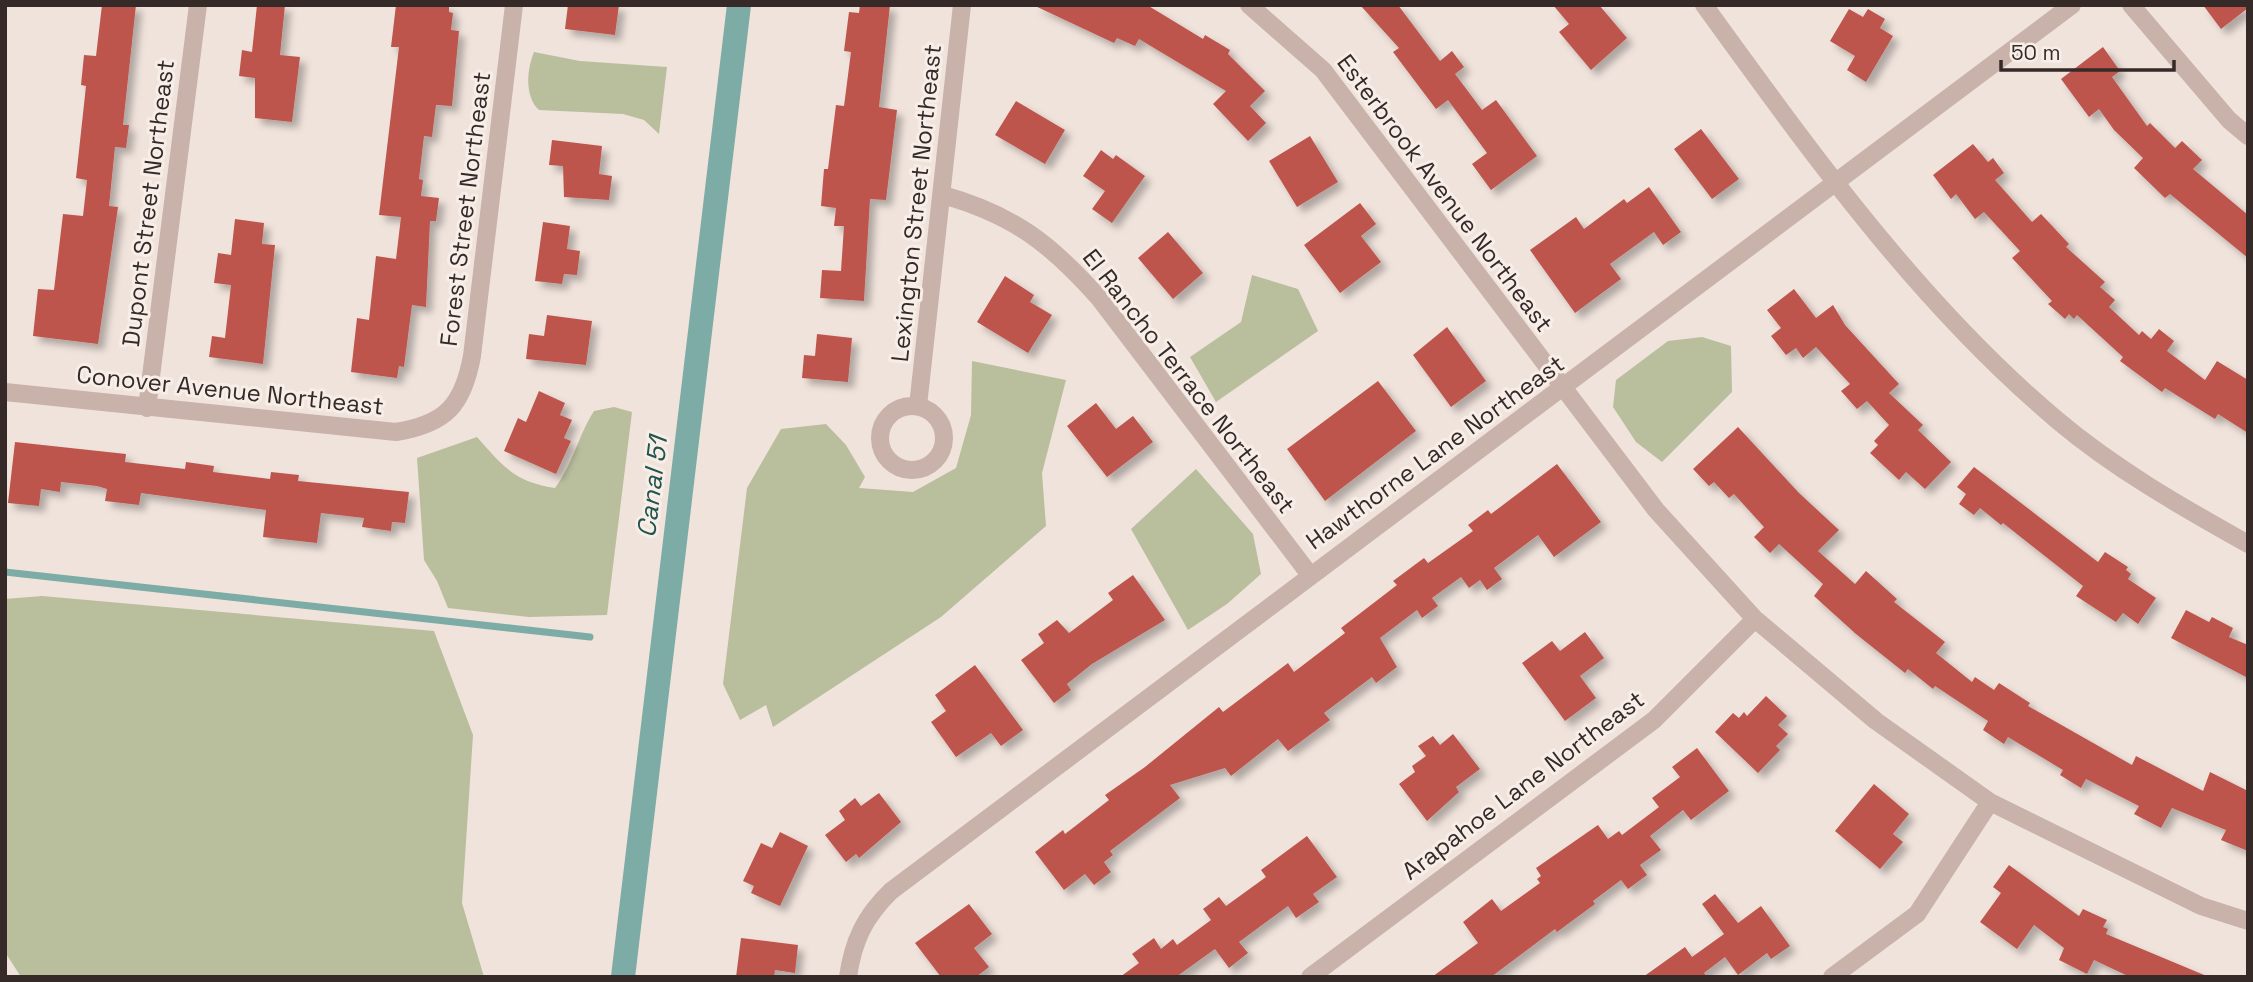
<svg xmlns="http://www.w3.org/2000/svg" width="2253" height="982" viewBox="0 0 2253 982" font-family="'Space Grotesk',sans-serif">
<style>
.green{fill:#b9be9d}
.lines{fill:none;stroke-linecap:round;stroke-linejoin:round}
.stream{stroke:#7daba5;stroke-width:7}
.canal{stroke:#7daba5;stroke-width:24}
.building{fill:#be554d;filter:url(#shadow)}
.minor{stroke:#c8b2a9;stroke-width:18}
.tertiary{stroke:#c8b2a9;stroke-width:18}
.labels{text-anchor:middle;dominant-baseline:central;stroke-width:6;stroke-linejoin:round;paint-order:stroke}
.street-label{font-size:24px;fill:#352a28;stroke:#f8eee8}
.water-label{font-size:26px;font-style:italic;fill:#21544e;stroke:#f8eee8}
</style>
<defs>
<filter id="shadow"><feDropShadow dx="6" dy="6" stdDeviation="3.5" flood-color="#0004"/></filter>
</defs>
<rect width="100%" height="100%" fill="#f0e3dc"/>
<path class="green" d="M534,52L580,61L667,67L659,134L644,120L623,114L539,110C524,96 527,69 534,52Z
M1252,275L1298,289L1318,331L1216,402L1190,357L1241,322Z
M1702,337L1731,346L1732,392L1662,462L1636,442L1613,407L1616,380L1668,341Z
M972,361L1066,380L1042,473L1046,526L941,617L773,727L766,705L740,720L723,684L747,488L781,429L826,424L846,445L865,477L859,488L913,492L956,468L971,415Z
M614,407L632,412L607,615L529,617L448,608L437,581L424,560L417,458L477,437C503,466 514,482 555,488C573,464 578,436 594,411Z
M1196,469L1253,534L1261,574L1227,604L1188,630L1131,529Z
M42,596L434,631L473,735L462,903L484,977H21L5,952V599Z"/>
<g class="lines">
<path class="stream" d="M5,572L590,637"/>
<path class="canal" d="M623,977L739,5"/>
</g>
<path class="building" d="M102,5H136L123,125H129L126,148L115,147L109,206L118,207L98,344L33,336L38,289L54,290L63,214L83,216L87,180L76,178L86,86L81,85L84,55L96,56Z
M257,5H285L280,55L300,57L292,122L255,118V78L239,76L242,50L252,52Z
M396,5H449V12L453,13L451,30L459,31L452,106L436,105L432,137L424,136L419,179L423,180L421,196L439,198L436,221H430L426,307L412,305L404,367L399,366L397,378L351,372L357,318L369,320L376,256L396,259L401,217L379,215L399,47H391Z
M568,5H619L615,35L565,29Z
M860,5H890L879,107L897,110L886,200L870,199L864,301L820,298L822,270L841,271L844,226H834L836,208L821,206L824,169H828L836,105L844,106L851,52L844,51L849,12L859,13Z
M1033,5H1147L1203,39L1205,35L1230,50L1228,54L1265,91L1250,106L1266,123L1248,141L1213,104L1226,91L1139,39L1135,46L1117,38L1114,43Z
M1360,5H1398L1440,61L1452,51L1464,67L1455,74L1482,110L1496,100L1537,156L1491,190L1472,164L1487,153L1448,100L1436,109L1393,52L1399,48Z
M1553,5H1599L1627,38L1591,70L1559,32L1569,24Z
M2203,5H2248V8L2221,29Z
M1849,9L1863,17L1868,9L1885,19L1880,28L1893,36L1866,82L1847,70L1855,56L1830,41Z
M2103,47L2120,71L2112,77L2147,126L2150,123L2175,148L2182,141L2202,160L2193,169L2248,215V258L2170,194L2165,198L2134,168L2143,158L2114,130L2099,109L2089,117L2061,79Z
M1016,101L1065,130L1045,164L995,135Z
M1701,129L1739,179L1712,199L1674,149Z
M1310,136L1338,182L1297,207L1269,161Z
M552,140L602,146L599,174L612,176L609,200L564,197L563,166L549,165Z
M1973,144L1988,162L1993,158L2004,173L1995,180L2032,222L2041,214L2069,244L2066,247L2105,282L2100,287L2115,300L2109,307L2139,335L2142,331L2151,339L2159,329L2174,341L2167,351L2205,380L2217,361L2248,380V433L2218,414L2215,419L2165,388L2162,392L2120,361L2123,357L2077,315L2074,319L2069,314L2065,319L2048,304L2052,301L2012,258L2020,251L1984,212L1975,219L1956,194L1951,199L1933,175Z
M1101,150L1113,159L1116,155L1145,176L1112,223L1092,209L1105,191L1083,176Z
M1649,187L1681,232L1663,245L1654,232L1610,264L1621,279L1575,313L1530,250L1576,217L1584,229L1624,199L1627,203Z
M1360,203L1376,224L1361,236L1381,262L1340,293L1304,245Z
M235,219L264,223L262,244L275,245L263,364L209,357L212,336L225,338L231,285L214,283L218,253L231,255Z
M543,222L570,226L567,249L580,251L577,275L564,274L562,284L535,281Z
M1168,232L1203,273L1173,299L1138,258Z
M1005,276L1034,295L1030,302L1052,315L1028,353L977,322Z
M1794,289L1816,318L1833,305L1845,325L1899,384L1889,393L1923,425L1918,430L1951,462L1925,489L1906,472L1899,480L1870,453L1878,445L1874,441L1889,425L1867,401L1857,409L1841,391L1850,384L1816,347L1803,358L1796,348L1786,355L1771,336L1781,328L1767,310Z
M547,315L592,321L586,365L526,359L529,334L544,336Z
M1447,327L1486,381L1451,407L1413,355Z
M817,334L852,338L848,382L802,378L804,355L815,356Z
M1378,381L1416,431L1325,501L1287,449Z
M539,391L565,403L560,415L572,420L564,438L571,441L556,474L504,451L518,418L526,422Z
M1096,403L1116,429L1133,416L1153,442L1107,477L1067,426Z
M1738,427L1799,493L1839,530L1818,551L1855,584L1866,571L1897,599L1894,602L1945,642L1936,653L1972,682L1975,677L1994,690L1999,683L2030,703L2028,706L2132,765L2136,756L2203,791L2210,772L2248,791V851L2221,840L2226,830L2172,808L2161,828L2134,814L2139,806L2086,779L2081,788L2060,775L2063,770L2008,737L2004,744L1983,730L1988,721L1935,686L1933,689L1908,669L1905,673L1856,634L1814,596L1823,584L1779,544L1770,553L1754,537L1764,527L1734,494L1729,498L1714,482L1709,486L1693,469Z
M15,442L126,454L125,462L185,469L186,462L214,466L213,472L270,479L271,472L299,475L298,481L409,492L405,523L392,522L391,531L362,527L364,518L321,513L317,543L263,537L266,510L141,493L139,505L105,501L107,489L97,486L61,482L60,492L41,489L39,506L8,503Z
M1557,464L1601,522L1554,557L1538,535L1494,568L1502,579L1487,590L1480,580L1469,588L1461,577L1432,598L1438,606L1422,618L1417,610L1380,638L1397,667L1376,683L1372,677L1324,713L1330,720L1288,751L1278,739L1231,776L1225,768L1170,785L1180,798L1110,851L1113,855L1104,862L1111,872L1094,885L1085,874L1064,890L1035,852L1063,830L1065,834L1109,800L1105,795L1145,767L1219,707L1223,712L1288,663L1294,672L1345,633L1341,628L1397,585L1393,581L1424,558L1428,563L1473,531L1468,525L1488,510L1491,514Z
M1974,467L2098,562L2105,552L2128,567L2126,570L2131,574L2128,579L2156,598L2138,624L2123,613L2116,622L2076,596L2083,586L2003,523L2001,525L1980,508L1974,515L1959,504L1966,494L1957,487Z
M1133,575L1165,620L1092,664L1067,684L1071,690L1054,703L1021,660L1044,643L1038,634L1057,620L1069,633L1113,600L1108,593Z
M2186,610L2209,622L2212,617L2233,628L2229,637L2248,645V678L2171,638Z
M1585,632L1604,658L1580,676L1596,698L1565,721L1522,663L1552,641L1560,651Z
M975,665L1023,730L1001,746L991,733L956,757L931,722L946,711L935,695Z
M1766,696L1787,716L1778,725L1788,734L1776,746L1780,750L1758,773L1715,732L1733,713L1739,718L1744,712L1747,716Z
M1453,734L1480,769L1456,787L1459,792L1427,821L1399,784L1415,772L1412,766L1426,756L1418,746L1433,736L1440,745Z
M1697,748L1729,791L1691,820L1683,810L1650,836L1661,850L1640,865L1647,875L1628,889L1621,880L1593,901L1595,904L1557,932L1555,929L1491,977H1432L1478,943L1463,922L1492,899L1501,911L1540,883L1537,879L1541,876L1536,868L1598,825L1608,839L1619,831L1622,835L1659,807L1652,798L1680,777L1672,767Z
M1874,784L1909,814L1893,834L1903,842L1880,869L1835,831Z
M879,793L901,822L859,858L856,854L846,862L825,835L845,820L839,811L855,798L861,806Z
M780,832L808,846L780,906L751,893L754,886L743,881L761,843L772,848Z
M1307,836L1337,877L1313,894L1319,902L1296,918L1288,906L1239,942L1248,953L1229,968L1215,949L1176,977H1120L1139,963L1132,954L1154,938L1161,949L1173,939L1177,945L1211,920L1203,909L1219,897L1226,906L1266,877L1261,870Z
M2009,865L2079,916L2083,909L2107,920L2103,927L2108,929L2106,934L2209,977H2130L2094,960L2087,974L2059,960L2064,948L2034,925L2017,949L1980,922L2001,893L1993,887Z
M1715,894L1738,923L1761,906L1790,946L1771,959L1767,953L1738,975L1725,957L1704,973L1707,977H1643L1685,947L1692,957L1724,934L1702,904Z
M969,904L992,934L974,948L989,967L976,977H941L915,943Z
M741,938L798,945L795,973L775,970L774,977H736Z"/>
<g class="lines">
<path class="minor" d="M1249,5L1323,70L1656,510L1755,619L1876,721L1990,802L2201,906L2248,921
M2131,5L2229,120L2248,136
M943,195C1014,215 1051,244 1099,298L1310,575
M5,392L396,432C446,424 463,405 472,356L514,5
M880 438a32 32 0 1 1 64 0a32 32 0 1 1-64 0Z
M918,406L962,5
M147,408L198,5
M848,977C853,941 865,916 891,891L2072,5
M1310,977L1654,720L1755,619
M1832,977L1917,914L1990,802"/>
<path class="tertiary" d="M1704,5C1811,152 1917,302 2057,420C2115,469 2182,507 2248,544"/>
</g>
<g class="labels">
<g class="street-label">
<text transform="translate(1445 193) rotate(53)">Esterbrook Avenue Northeast</text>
<text transform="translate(148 203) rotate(-83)">Dupont Street Northeast</text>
<text transform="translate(916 203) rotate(-84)">Lexington Street Northeast</text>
<text transform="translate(465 209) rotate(-83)">Forest Street Northeast</text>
<text transform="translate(1189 381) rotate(52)">El Rancho Terrace Northeast</text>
<text transform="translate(230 390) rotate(6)">Conover Avenue Northeast</text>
<text transform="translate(1435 452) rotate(-36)">Hawthorne Lane Northeast</text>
<text transform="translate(1523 785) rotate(-37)">Arapahoe Lane Northeast</text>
</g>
<g class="water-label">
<text transform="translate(652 487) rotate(-83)">Canal 51</text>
</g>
</g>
<rect width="2253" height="982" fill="none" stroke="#352a28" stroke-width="14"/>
<path d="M2001 60v10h173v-10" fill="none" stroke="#352a28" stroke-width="3.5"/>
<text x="2011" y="60" font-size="21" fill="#352a28" stroke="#f8eee8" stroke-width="5" paint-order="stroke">50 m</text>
</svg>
